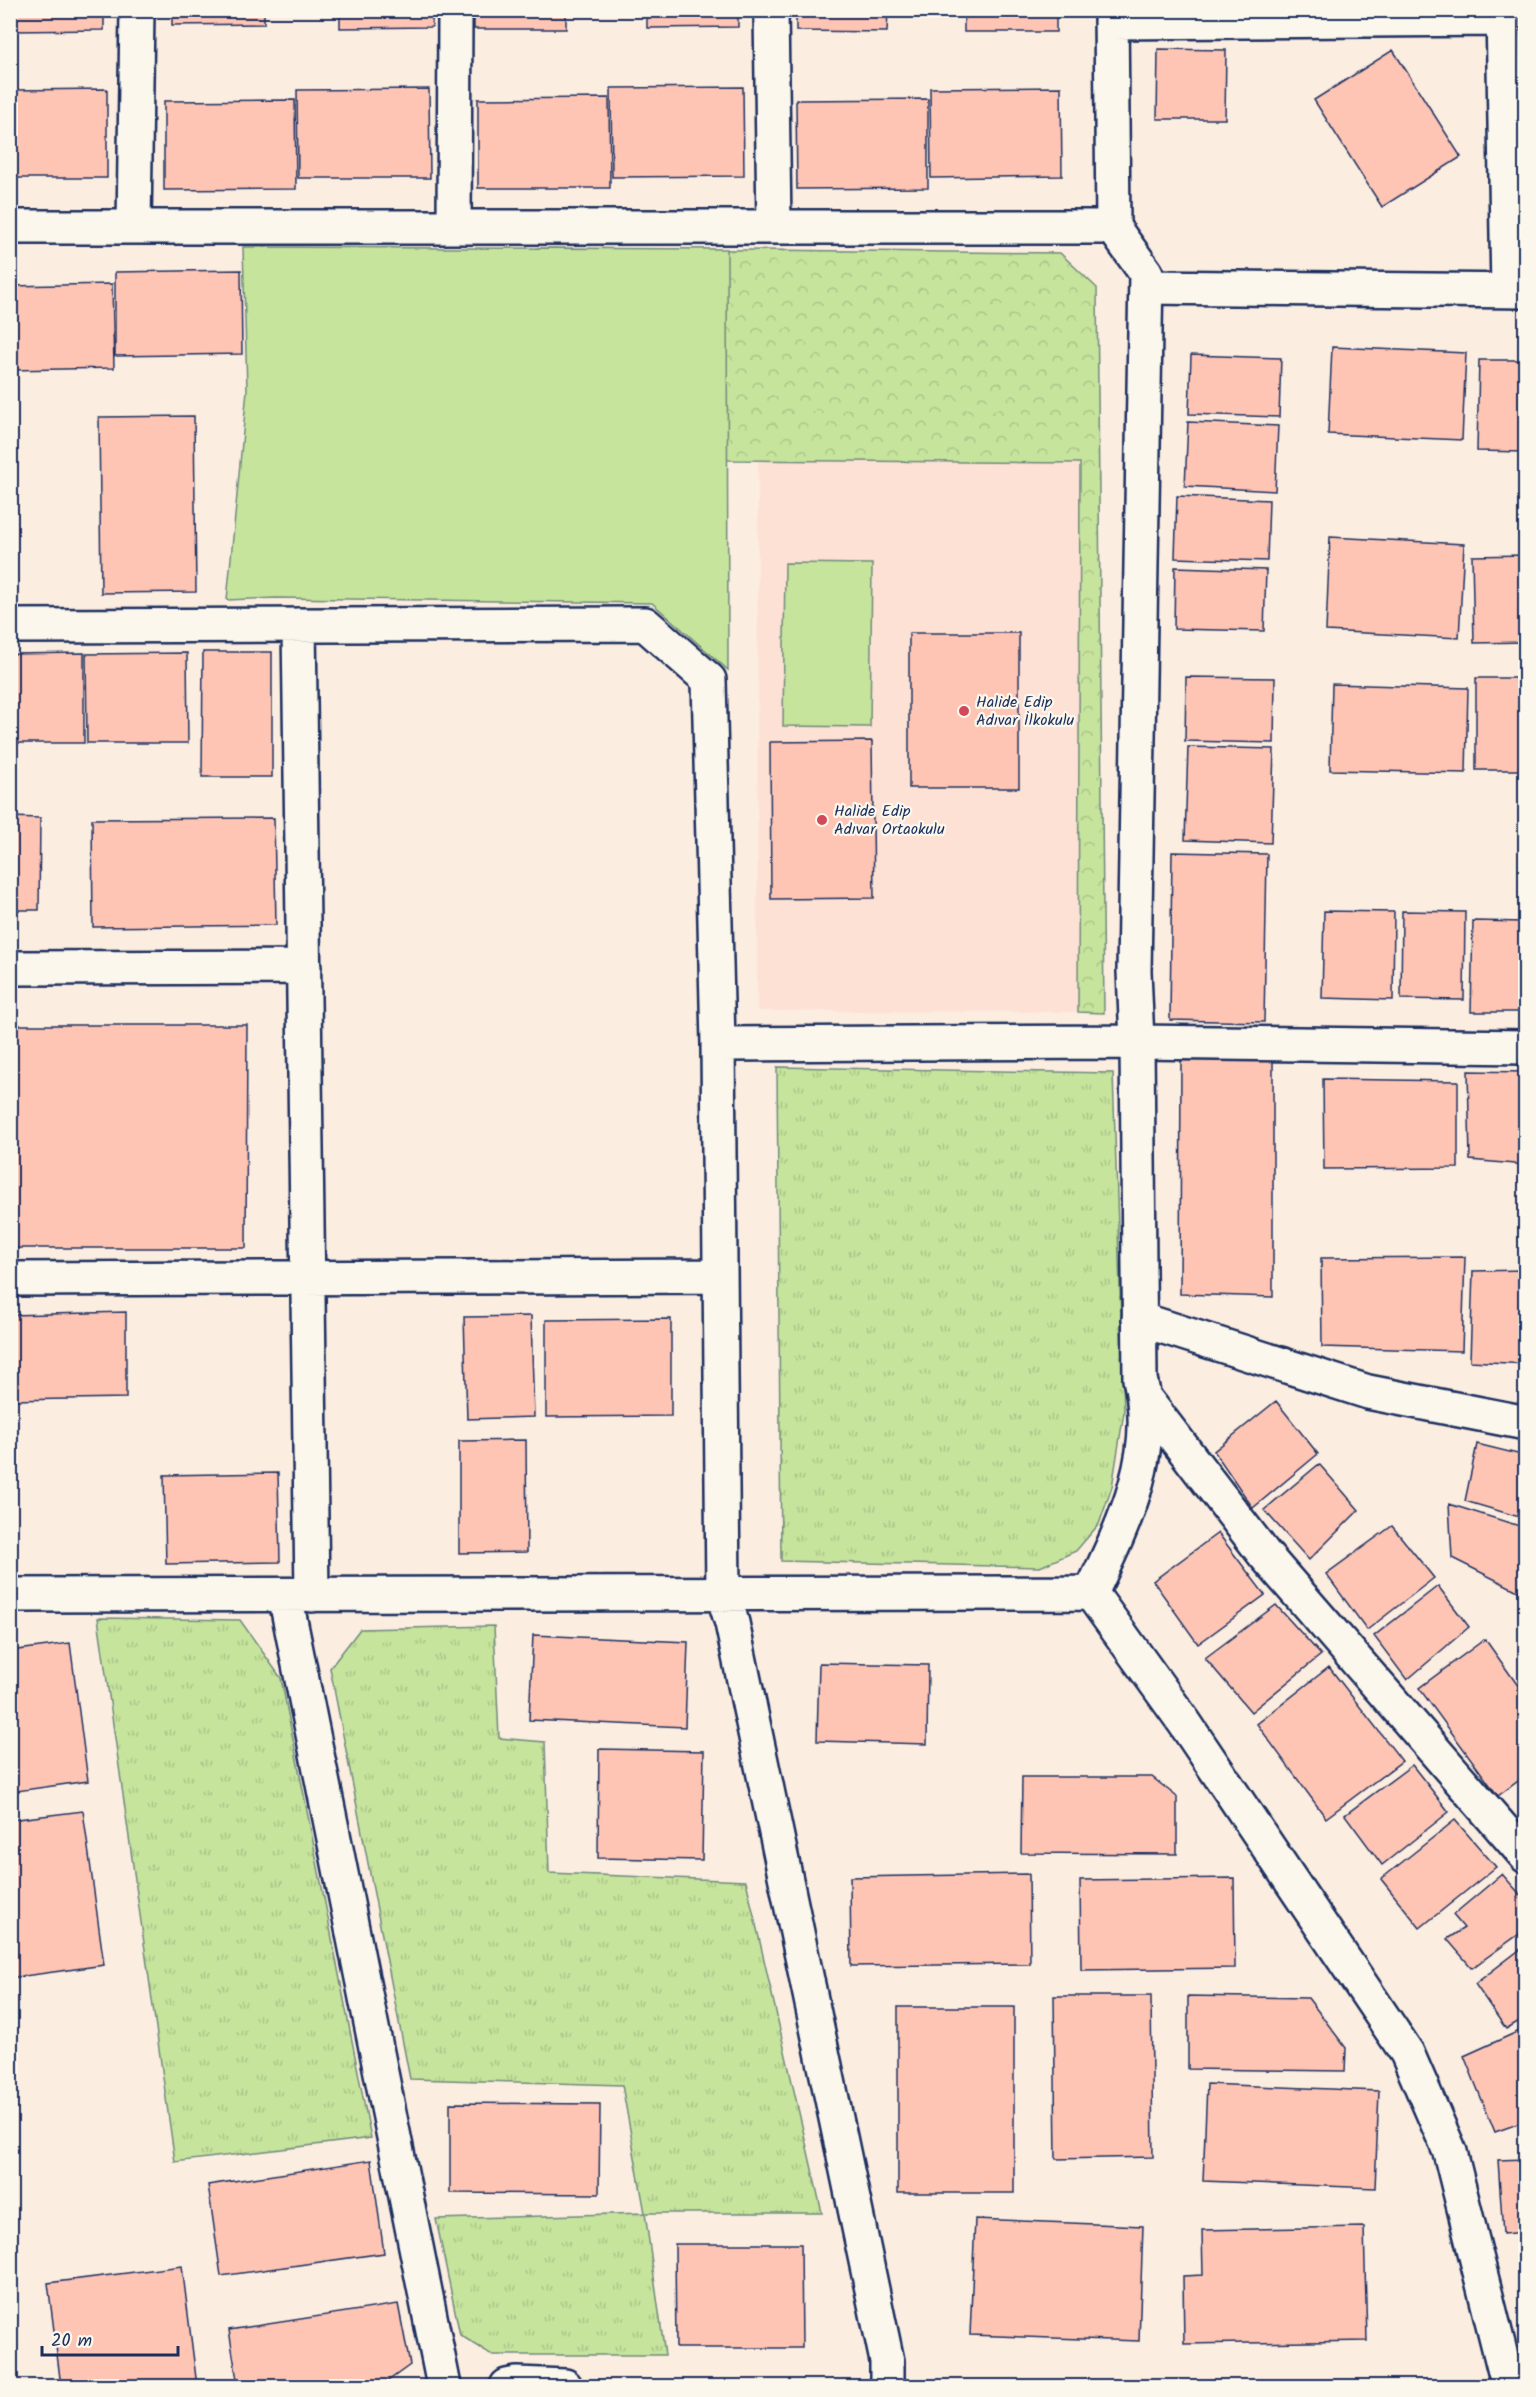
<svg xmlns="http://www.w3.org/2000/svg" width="1536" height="2397" viewBox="0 0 1536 2397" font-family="Kalam,sans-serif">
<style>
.built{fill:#fde1d4}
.grass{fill:url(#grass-tufts);stroke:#708a7d;stroke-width:1.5}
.forest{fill:url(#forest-crowns);stroke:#708a7d;stroke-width:1.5}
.green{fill:#c6e49c;stroke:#708a7d;stroke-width:1.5}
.building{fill:#fec5b5;stroke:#1b2f5e;stroke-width:1.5}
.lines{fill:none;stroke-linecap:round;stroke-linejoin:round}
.minor-casing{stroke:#1b2f5e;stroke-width:38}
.minor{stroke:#fbf7ec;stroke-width:33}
.poi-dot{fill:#d1495b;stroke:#fbf7ec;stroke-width:2}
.labels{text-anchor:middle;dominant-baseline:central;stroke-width:4.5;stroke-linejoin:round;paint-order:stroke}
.poi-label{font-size:16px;fill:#1b2f5e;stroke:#fbf7ec;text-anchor:start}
</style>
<defs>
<pattern id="grass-tufts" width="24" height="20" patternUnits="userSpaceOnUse" patternTransform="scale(1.5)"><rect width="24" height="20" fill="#c6e49c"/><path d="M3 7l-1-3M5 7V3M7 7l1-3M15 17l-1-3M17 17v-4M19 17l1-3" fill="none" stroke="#aac489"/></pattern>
<pattern id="forest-crowns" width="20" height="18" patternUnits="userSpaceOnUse" patternTransform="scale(1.5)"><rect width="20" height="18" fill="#c6e49c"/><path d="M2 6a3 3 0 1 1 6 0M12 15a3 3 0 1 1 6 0" fill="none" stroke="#aac489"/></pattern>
</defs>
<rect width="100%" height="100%" fill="#fcede1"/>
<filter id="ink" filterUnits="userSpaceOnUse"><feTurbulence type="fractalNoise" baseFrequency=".0167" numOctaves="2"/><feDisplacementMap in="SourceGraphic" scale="12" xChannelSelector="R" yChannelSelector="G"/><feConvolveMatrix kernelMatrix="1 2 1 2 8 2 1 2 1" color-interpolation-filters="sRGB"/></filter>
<g filter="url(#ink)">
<path class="built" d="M758,461L1080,463L1078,1012L757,1011Z"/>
<path class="grass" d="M777,1067L1113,1073L1124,1412L1112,1487L1099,1524L1076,1551L1040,1567L781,1561Z
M98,1618L240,1620L281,1678L371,2138L175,2162Z
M494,1626L499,1738L545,1742L549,1873L746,1881L822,2213H645L665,2355H492L460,2335L436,2219L645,2213L622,2085L410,2079L330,1668L360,1629Z"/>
<path class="forest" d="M538,248L1060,253L1097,288L1104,1013L1078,1012L1080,463L728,460Z"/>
<path class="green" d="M243,247L727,249L728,670L652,603L276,598L227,600L247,390Z
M785,563L872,564L870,727L783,726Z"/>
<path class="building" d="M13,10H104V30L12,31Z
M172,10H264V24L172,25Z
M340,10H432V27L340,28Z
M474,10H566V29H474Z
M647,10H738V27L647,28Z
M796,10H888L887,32L796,31Z
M964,10H1056V32H964Z
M1158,49L1226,50L1225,119H1157Z
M1393,50L1461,157L1382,207L1314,100Z
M743,87L744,176L612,177L611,88Z
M1061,87L1062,176L931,178L930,88Z
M107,89V178H13L12,90Z
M429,89L430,178H298L297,90Z
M609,98L610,188H478V99Z
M928,99V188L797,189L796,100Z
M295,100L296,189L164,190V101Z
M241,270L242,354L115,356V272Z
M112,284L114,368L10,370V286Z
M1332,347L1466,353L1462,440L1328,434Z
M1191,355L1281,358L1279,417L1189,414Z
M1479,360H1526V452L1477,451Z
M194,416L196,592L101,593L99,417Z
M1188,422L1278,426L1275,491L1185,486Z
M1177,496L1269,500L1267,561L1175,558Z
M1330,537L1464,544L1459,638L1326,631Z
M1526,555V642L1474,643L1472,556Z
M1175,567L1266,570L1264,631L1174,629Z
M909,633H1019V788H909Z
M203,652H272V777H202Z
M84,653V743H10V654Z
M187,653L188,743H87L86,654Z
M1186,677L1275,678L1274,743L1185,741Z
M1476,678H1526V770H1476Z
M1332,684L1468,688L1466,773L1330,770Z
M872,741L874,898L771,899L770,742Z
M1188,747L1274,749L1271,843L1185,840Z
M10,817L40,818L39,910H10Z
M274,818L276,925L93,927L92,819Z
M1172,852L1267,854L1264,1022L1170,1020Z
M1324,911L1394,912L1393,1000L1322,998Z
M1402,911L1465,912L1464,1000L1401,999Z
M1473,921L1526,922V1012H1471Z
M10,1025H247L246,1248H10Z
M1181,1057L1273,1059V1297L1180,1294Z
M1468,1071L1526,1072V1165L1470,1160Z
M1323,1079L1458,1081V1168L1324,1169Z
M1465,1257L1462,1351L1322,1347L1321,1258Z
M1526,1270V1364L1470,1361L1473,1271Z
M126,1312V1398L10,1400V1315Z
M531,1316L534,1417L467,1419L464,1317Z
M671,1319V1416L546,1417V1320Z
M1276,1401L1318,1454L1253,1508L1214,1451Z
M526,1440L527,1552L459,1553V1441Z
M1477,1444L1526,1456V1519L1465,1501Z
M1319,1464L1359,1510L1309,1560L1264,1510Z
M278,1473L280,1562L166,1564L164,1475Z
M1449,1504L1526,1528V1595L1452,1558Z
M1392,1526L1434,1578L1367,1630L1326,1574Z
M1218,1533L1265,1595L1198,1644L1153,1581Z
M1438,1586L1469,1627L1407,1680L1374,1636Z
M1276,1605L1321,1655L1251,1712L1205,1658Z
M533,1635L688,1642L685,1727L529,1720Z
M1485,1639L1526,1697V1775L1498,1796L1419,1688Z
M70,1643L88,1781L10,1792V1651Z
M819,1663L928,1665L927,1744L817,1741Z
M1329,1667L1402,1761L1326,1818L1257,1724Z
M599,1749L704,1751L702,1860L598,1858Z
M1412,1765L1449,1812L1382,1865L1345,1815Z
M1022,1777H1152L1177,1797V1854L1021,1853Z
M83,1811L104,1965L10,1978V1820Z
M1455,1820L1496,1867L1420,1928L1381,1879Z
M1029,1874L1030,1964L851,1966L850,1877Z
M1502,1874L1526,1901V1929L1472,1968L1447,1939L1464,1928L1453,1915Z
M1234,1878L1235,1968L1081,1970L1080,1880Z
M1526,1945V2017L1506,2029L1475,1984Z
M1054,1996H1151L1153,2157L1056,2159Z
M1188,1996L1308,1998L1346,2048L1345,2071L1188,2069Z
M898,2007H1014V2193H898Z
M1526,2028V2121L1495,2132L1464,2056Z
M1207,2084L1379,2091L1375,2188L1203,2181Z
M450,2103L600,2104L599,2194L450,2193Z
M1526,2159V2232L1503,2234L1498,2160Z
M371,2160L384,2253L221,2276L208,2185Z
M975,2219L1143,2226L1139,2341L970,2335Z
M1364,2227L1367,2341L1184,2344L1183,2276L1203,2275L1202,2230Z
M675,2244H801L802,2348H676Z
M182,2266L197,2386H61L48,2283Z
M398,2304L410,2365L381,2386H238L229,2330Z"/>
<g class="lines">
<defs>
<path id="minor" d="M771,10L774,227
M1503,10L1508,291
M1111,22L1503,19
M10,227H1113
M134,227L137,10
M454,227L455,10
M1146,287L1526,291
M299,625L312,1595
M10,626L645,624L709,680L718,1044L723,1594L732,1623L887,2361V2386
M10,968L304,967
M718,1044L1137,1042L1526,1047
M10,1279L719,1276
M1139,1319L1368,1392L1526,1423
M1146,1400L1264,1554L1526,1856
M1091,1593C1123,1526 1159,1454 1140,1379L1137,1042L1134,971L1146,273L1113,227L1111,10
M1091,1593L1184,1722L1407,2053L1450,2152L1505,2372
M10,1595L1091,1593
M285,1595L444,2386
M507,2386L517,2384L565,2386"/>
</defs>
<use href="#minor" class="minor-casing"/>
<use href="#minor" class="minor"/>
</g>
</g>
<g class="poi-dot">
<circle cx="964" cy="711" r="6"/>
<circle cx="822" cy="820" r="6"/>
</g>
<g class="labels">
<g class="poi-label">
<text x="976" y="702">Halide Edip<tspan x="976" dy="18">Adıvar İlkokulu</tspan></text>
<text x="834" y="811">Halide Edip<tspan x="834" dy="18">Adıvar Ortaokulu</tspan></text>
</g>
</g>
<rect width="1536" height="2397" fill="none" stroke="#fbf7ec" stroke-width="36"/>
<rect x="18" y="18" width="1500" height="2361" fill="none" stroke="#1b2f5e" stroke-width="2" filter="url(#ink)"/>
<path d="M42 2346v9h136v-9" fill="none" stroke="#1b2f5e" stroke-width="3"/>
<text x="51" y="2346" font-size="18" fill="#1b2f5e" stroke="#fbf7ec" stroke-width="4.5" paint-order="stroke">20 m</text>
</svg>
